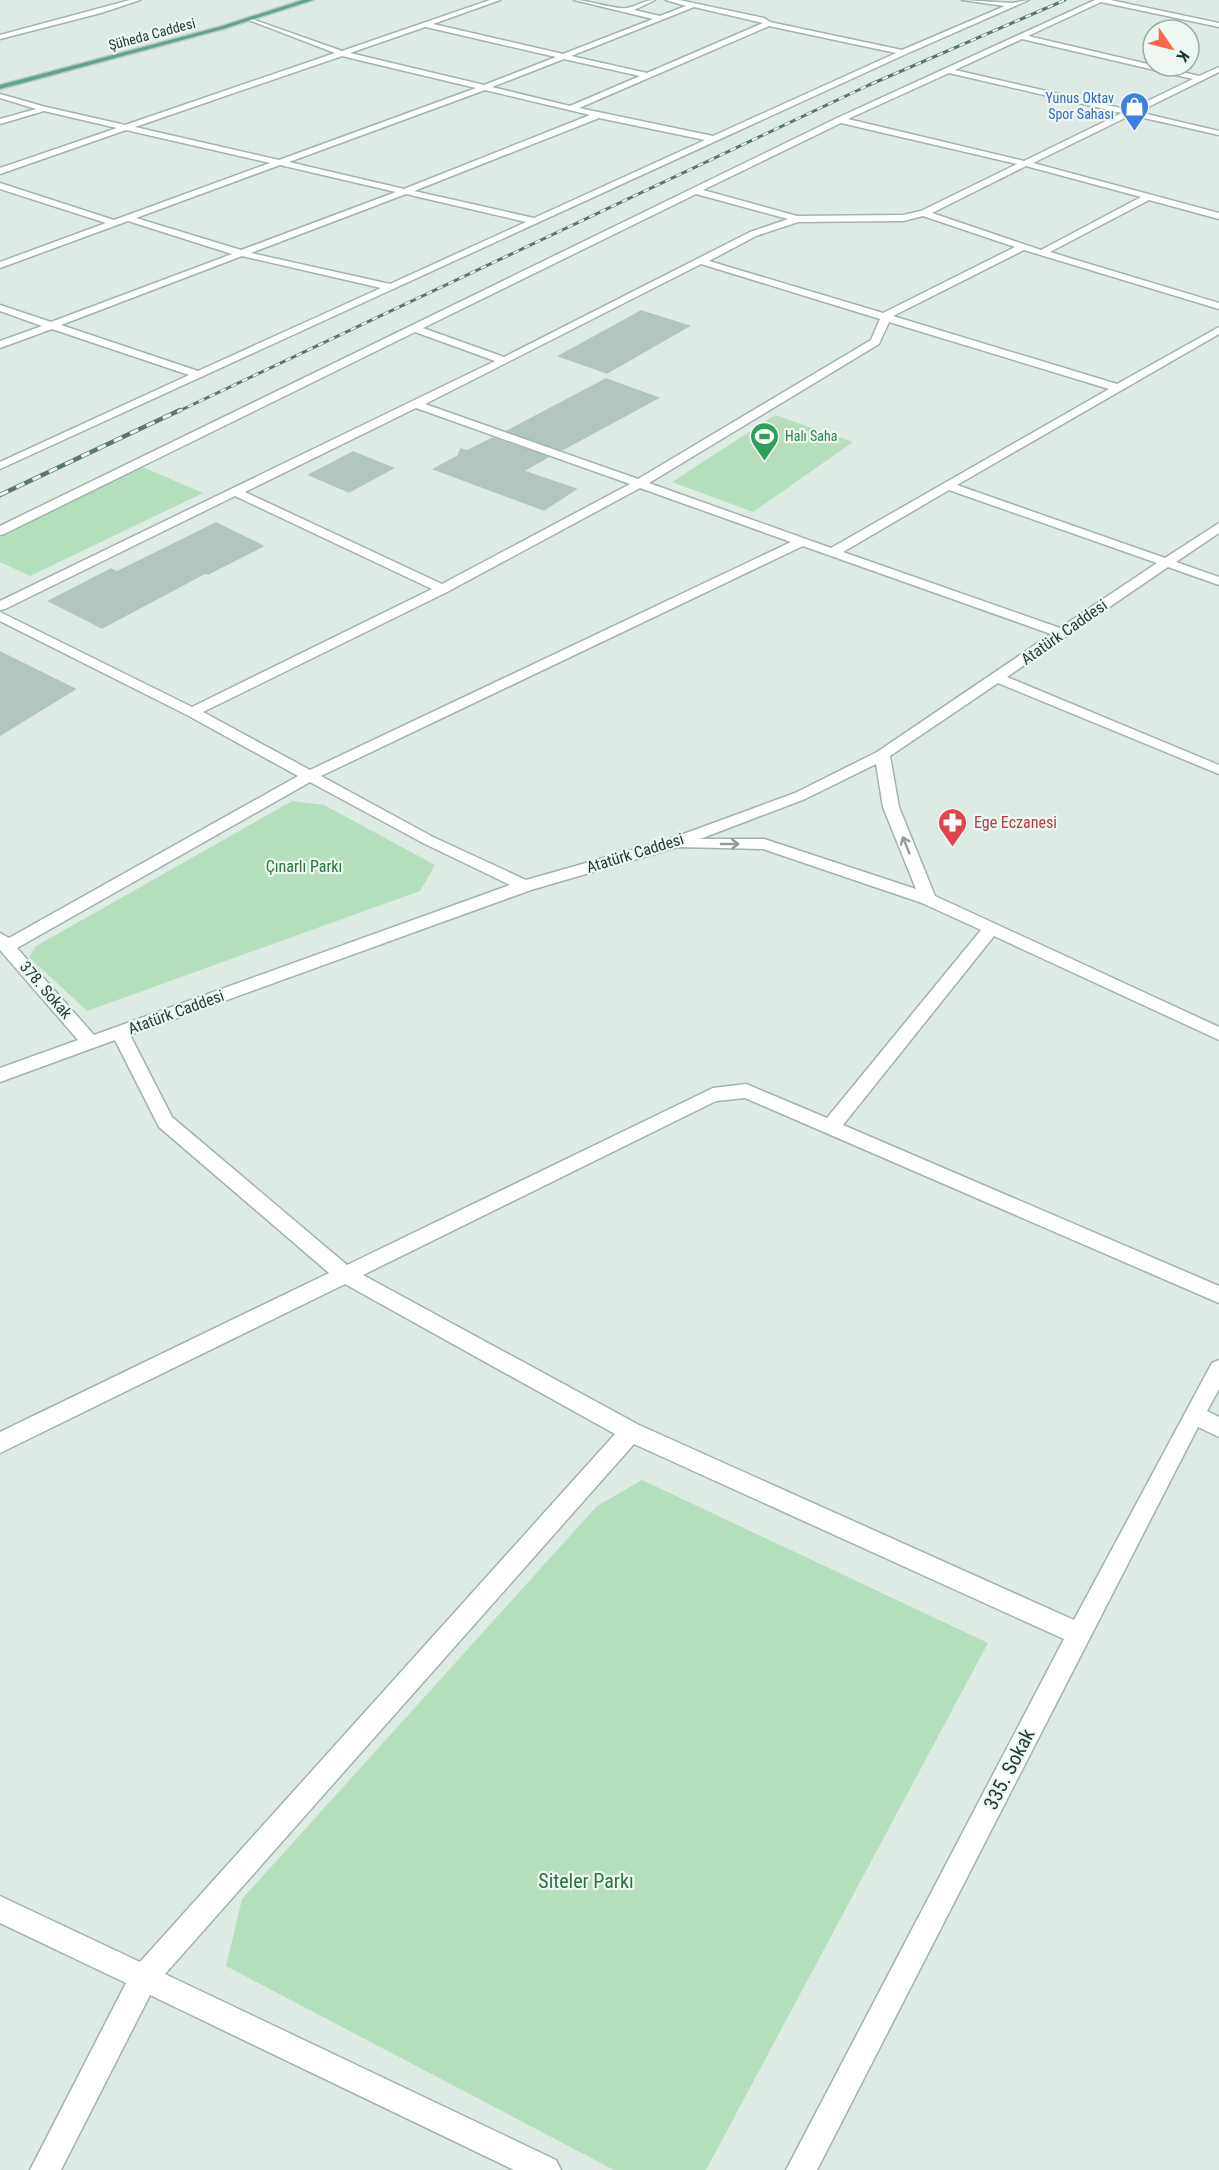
<svg xmlns="http://www.w3.org/2000/svg" width="1219" height="2170" viewBox="0 0 1219 2170" font-family="'Roboto Condensed',sans-serif">
<style>
.green{fill:#b5debd}
.building{fill:#b3c6bd;stroke:#b0c5bb;stroke-width:1.5}
.lines{fill:none;stroke-linecap:round;stroke-linejoin:round}
.minor-casing{stroke:#a1b3ab;stroke-width:3}
.major-casing{stroke:#c0c8c5;stroke-width:3}
.minor{fill:#fff;fill-rule:evenodd}
.major{fill:#5fa48d;fill-rule:evenodd}
.rail-far1-casing{stroke:#58786d;stroke-width:3}
.rail-casing{stroke:#58786d;stroke-width:4.5}
.rail-far1{stroke:#eef7f2;stroke-width:2;stroke-dasharray:6;stroke-linecap:butt}
.rail{stroke:#eef7f2;stroke-width:3;stroke-dasharray:9;stroke-linecap:butt}
.oneway{stroke:#8e9d98}
.labels{text-anchor:middle;dominant-baseline:central;stroke-width:4.5;stroke-linejoin:round;paint-order:stroke}
.far-street-label{font-size:14px;fill:#1e3b31;stroke:#eef7f2}
.far-shop-label{font-size:14px;fill:#366cbe;stroke:#eef7f2;text-anchor:end}
.far-leisure-label{font-size:14px;fill:#27864d;stroke:#eef7f2;text-anchor:start}
.street-label{font-size:16px;fill:#1e3b31;stroke:#eef7f2}
.health-label{font-size:16px;fill:#be3a42;stroke:#eef7f2;text-anchor:start}
.park-label{font-size:16px;fill:#26753e;stroke:#eef7f2}
.near-street-label{font-size:20px;fill:#1e3b31;stroke:#eef7f2}
.near-park-label{font-size:20px;fill:#26753e;stroke:#eef7f2}
</style>
<rect width="100%" height="100%" fill="#deebe4"/>
<path class="green" d="M775,415L853,442L753,512L672,482Z
M140,466L203,493L30,576L0,562V537Z
M292,801L324,805L435,865L420,891L87,1011L29,957L36,946Z
M642,1480L988,1643L706,2170H614L226,1966L242,1899L597,1506Z"/>
<path class="building" d="M641,311L689,326L607,373L559,356Z
M606,379L658,398L562,450L507,431Z
M493,438L548,457L523,471L576,489L544,510L434,469L458,456L461,449L467,451Z
M353,452L393,468L349,492L309,475Z
M216,523L263,546L208,574L205,573L102,628L49,601L111,569L117,572Z
M0,652L75,689L0,735Z"/>
<g class="lines">
<defs>
<path id="minor" d="M130,0H140L101,13L0,39V35Z
M490,0H500L433,24L563,54L653,19L574,0C589,0 616,10 627,8C638,6 644,0 655,0L634,10L660,16L686,6L666,0H679L764,18L770,22L902,50L1005,6L962,0L1012,3L1029,0L906,54L0,469V462L189,375L52,329L0,348V341L42,326L0,311V305L51,322L232,254L128,221L0,268V262L106,223L0,189V183L114,220L270,163L126,130L0,174V168L117,128L44,111L0,124V119L36,109L0,98V94L46,107L125,125L335,53L249,20V18L342,51ZM694,7L763,23L647,73L571,56ZM769,26L896,53L713,136L579,108ZM425,27H426L556,57L484,85L350,53ZM342,56L476,88L279,160L135,127ZM564,59L640,76L570,106L492,87ZM485,90L590,115L404,189L289,162ZM599,118L705,140L534,218L414,191ZM280,165L396,192L241,250L136,218ZM406,194L526,222L390,284L251,253ZM242,256L381,288L198,371L61,325Z
M1095,0H1110L1219,23V27L1101,2L1028,36L1199,76L1219,67V72L1138,112L1219,131V135L1131,115L1033,163L1219,213V219L1149,200L1050,252L1219,303V309L1024,250L893,316L1117,384L1219,327V334L957,485L1165,558L1219,523V533L1176,562L1219,577V585L1168,567L1007,677L1219,765V774L998,683L890,756L899,807L935,896L1219,1027V1040L994,936L843,1125L1219,1286V1303L745,1098L716,1101L363,1275L639,1425L1074,1620L1212,1363L1219,1360V1389L1207,1411L1219,1417V1437L1198,1427L817,2170H786L1064,1639L634,1444L165,1974L556,2160L561,2170H514L150,1995L61,2170H30L126,1983L0,1923V1896L140,1962L615,1434L345,1284L0,1453V1432L329,1273L159,1127L115,1040L0,1082V1068L78,1040L0,950V933L9,938L298,776L187,715L0,621V612L192,707L432,589L235,496L5,609L0,610V601L495,361L415,332L4,534L0,535V526L837,118ZM1022,39L1193,79L1129,110L955,70ZM949,73L1122,113L1024,161L848,119ZM841,123L1017,164L921,211L903,215L797,216L703,190ZM1026,166L1141,197L1041,250L932,213ZM696,194L788,219L750,232L504,357L423,328ZM923,216L1015,247L883,313L709,261L756,236L798,222L903,221ZM701,264L880,319L871,340L638,479L425,404ZM889,322L1109,389L831,548L649,483L879,344ZM416,408L630,484L442,584L245,492ZM640,488L791,542L310,770L203,712L447,592ZM949,490L1157,563L1060,628L843,552ZM803,546L1051,634L877,752L795,793L667,840L526,880L433,837L321,776ZM876,764L883,807L916,889L764,839H700L805,799ZM310,782L423,843L510,885L94,1035L17,948ZM678,847L763,849L922,903L981,930L827,1118L746,1084L713,1088L347,1265L172,1117L130,1035L531,890Z"/>
<path id="major" d="M303,0H313L223,29L0,89V85L219,27Z"/>
</defs>
<use href="#minor" class="minor-casing"/>
<use href="#major" class="major-casing"/>
<use href="#minor" class="minor"/>
<use href="#major" class="major"/>
<defs>
<path id="rail-far1" d="M177,412L869,85L1065,0"/>
<path id="rail" d="M0,495L180,410"/>
</defs>
<use href="#rail-far1" class="rail-far1-casing"/>
<use href="#rail" class="rail-casing"/>
<use href="#rail-far1" class="rail-far1"/>
<use href="#rail" class="rail"/>
</g>
<defs><path id="oneway-shaft" d="M-6 0H5M1.5-3L5.5 0L1.5 3" fill="none" stroke-width="1.6" stroke-linecap="round" stroke-linejoin="round" transform="scale(1.5)"/></defs>
<g class="oneway">
<use href="#oneway-shaft" transform="translate(730 844)"/>
<use href="#oneway-shaft" transform="translate(906 845) rotate(-112)"/>
</g>
<defs>
<symbol id="shop-pin" viewBox="-11 -11 22 30"><path d="M0 17L-7.5 6A9.5 9.5 0 1 1 7.5 6Z" fill="#3f7fe0" stroke="#eef7f2"/><path d="M-5-2.5h2.3a2.7 3.5 0 0 1 5.4 0H5L5.5 6h-11ZM-1.5-2.5h3a1.5 2.3 0 0 0-3 0Z" fill="#fff"/></symbol>
<symbol id="stadium-pin" viewBox="-11 -11 22 30"><path d="M0 17L-7.5 6A9.5 9.5 0 1 1 7.5 6Z" fill="#2e9e5b" stroke="#eef7f2"/><path d="M0-5a6.5 5 0 1 0 0 10a6.5 5 0 1 0 0-10ZM-3.5-1.8h7v3.6h-7Z" fill="#fff"/></symbol>
<symbol id="pharmacy-pin" viewBox="-11 -11 22 30"><path d="M0 17L-7.5 6A9.5 9.5 0 1 1 7.5 6Z" fill="#e0444e" stroke="#eef7f2"/><path d="M-2-6h4v4h4v4h-4v4h-4v-4h-4v-4h4Z" fill="#fff"/></symbol>
</defs>
<g fill-rule="evenodd">
<use href="#shop-pin" x="1118" y="90" width="33" height="45"/>
<use href="#stadium-pin" x="748" y="420" width="33" height="45"/>
<use href="#pharmacy-pin" x="936" y="806" width="33" height="45"/>
</g>
<g class="labels">
<g class="far-street-label">
<text transform="translate(152 34) rotate(-15)">Şüheda Caddesi</text>
</g>
<g class="far-shop-label">
<text x="1114" y="98">Yunus Oktav<tspan x="1114" dy="16">Spor Sahası</tspan></text>
</g>
<g class="far-leisure-label">
<text x="785" y="436">Halı Saha</text>
</g>
<g class="street-label">
<text transform="translate(1064 632) rotate(-35)">Atatürk Caddesi</text>
<text transform="translate(635 853) rotate(-17)">Atatürk Caddesi</text>
<text transform="translate(46 990) rotate(49)">378. Sokak</text>
<text transform="translate(176 1012) rotate(-20)">Atatürk Caddesi</text>
</g>
<g class="health-label">
<text x="974" y="822">Ege Eczanesi</text>
</g>
<g class="park-label">
<text x="304" y="866">Çınarlı Parkı</text>
</g>
<g class="near-street-label">
<text transform="translate(1009 1769) rotate(-63)">335. Sokak</text>
</g>
<g class="near-park-label">
<text x="586" y="1881">Siteler Parkı</text>
</g>
</g>
<g transform="translate(1171 48) rotate(125)"><circle r="28" fill="#eef7f2" stroke="#9baca5" stroke-width="1.5"/>
<path d="M0-4.5L10 22L0 15L-10 22Z" fill="#fc684b"/>
<text y="-9" font-size="16" font-weight="bold" text-anchor="middle" fill="#1e3b31">K</text>
</g>
</svg>
